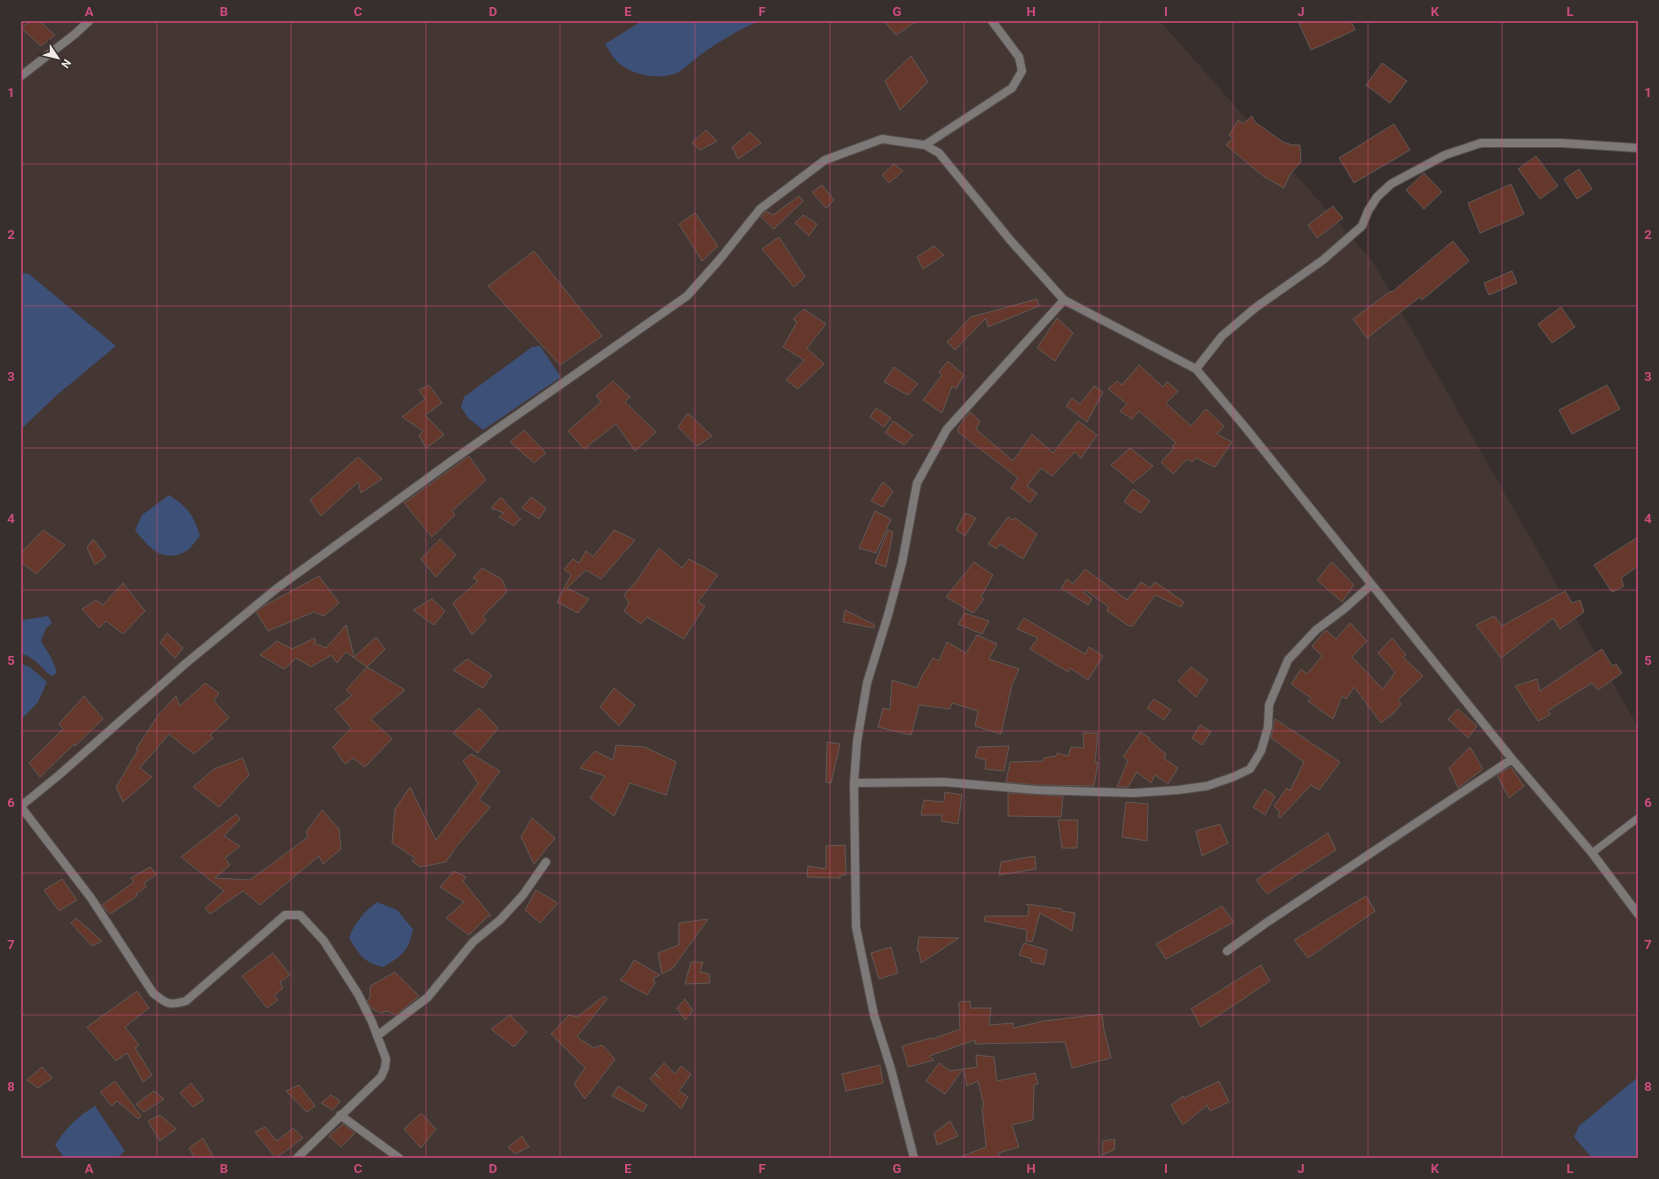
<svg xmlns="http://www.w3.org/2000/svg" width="1659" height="1179" viewBox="0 0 1659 1179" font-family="Roboto,sans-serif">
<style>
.built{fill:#443733}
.water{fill:#3d5077}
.building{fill:#66382c;stroke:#605855}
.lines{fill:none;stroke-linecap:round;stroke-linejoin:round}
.service-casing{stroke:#544d4b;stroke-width:9}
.minor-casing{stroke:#544d4b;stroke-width:10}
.service{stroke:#7d7978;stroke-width:7}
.minor{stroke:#7d7978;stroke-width:8}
.grid{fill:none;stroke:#cd4c7e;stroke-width:1;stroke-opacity:0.55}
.neatline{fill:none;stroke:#cd4c7e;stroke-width:1.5}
.grid-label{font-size:13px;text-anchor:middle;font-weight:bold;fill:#cd4c7e}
</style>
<rect width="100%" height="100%" fill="#362f2d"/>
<path class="built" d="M21,21H1160L1373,262L1638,727V1158H21Z"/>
<path class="water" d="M642,21H759C738,30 718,42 699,56C692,61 685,69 677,73C657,81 627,75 613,57C610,53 608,48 605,44Z
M21,273L29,274L116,346L57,395L21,429Z
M540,346L561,377L483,430L468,418L461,407L464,397L532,347Z
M169,495C187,506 194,516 200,536C196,540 192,547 188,550C164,565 149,548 135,530L142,515Z
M48,616L52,623L46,628L41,641L52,659L57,673L51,676C41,668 34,656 21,654V618L23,620Z
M21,664L30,667L47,682L38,702L21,720Z
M377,902L397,910L413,929C409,951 402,956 383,967C364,963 359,954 349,938C354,923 365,911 377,902Z
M1638,1077V1158H1592L1574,1137L1579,1126Z
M95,1106L125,1151L117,1158H64L55,1145C65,1129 78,1116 95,1106Z"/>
<path class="building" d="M31,21H39L55,35L41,46L21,28Z
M884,21H917L896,35Z
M1298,21H1351L1355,30L1311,50Z
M911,56L928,82L900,110L885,81Z
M1382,63L1407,81L1390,103L1366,85Z
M1252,116L1255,122L1283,142L1292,145H1300L1301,162L1290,174L1284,188L1263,176L1226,145L1233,138L1229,135L1238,120L1243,124Z
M1394,124L1410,150L1354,183L1339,158Z
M706,130L717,141L700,150L692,143Z
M750,132L761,143L738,159L732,147Z
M1536,156L1558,186L1540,199L1518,169Z
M894,164L903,171L889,183L882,175Z
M1579,169L1592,189L1577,199L1564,179Z
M1424,173L1442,192L1424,209L1406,190Z
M1511,184L1524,214L1480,233L1468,203Z
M822,185L834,200L826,208L812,192Z
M799,196L803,201L774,229L761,217L766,211L773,215Z
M1333,206L1343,218L1317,238L1308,225Z
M695,213L718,246L702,261L679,224Z
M803,215L817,224L809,236L795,223Z
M779,237L805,277L794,287L762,249Z
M1453,241L1469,261L1422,300L1420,297L1367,338L1353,319L1391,291L1392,292Z
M934,246L944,255L923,269L917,257Z
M534,251L602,336L560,365L488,286Z
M1512,271L1517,283L1489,295L1484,283Z
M1037,299L1039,306L988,327L986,318L955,350L947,342L971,317Z
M1561,307L1575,327L1552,343L1538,324Z
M804,309L826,324L807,348L824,364L798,389L786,380L804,360L783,347L797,322L793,319Z
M1057,318L1073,333L1055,361L1037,348Z
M948,361L964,375L956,389L952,386L942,413L923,400L942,375L939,372Z
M1139,365L1163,387L1167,382L1178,391L1166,403L1191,426L1206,409L1224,426L1217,434L1232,442L1215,467L1196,458L1192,462L1187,459L1173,474L1161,462L1174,448L1172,446L1176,443L1139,411L1132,419L1120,411L1127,404L1108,389L1117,381L1122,385Z
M894,367L918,384L908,395L884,382Z
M613,381L630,397L625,402L656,432L635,451L616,424L584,449L568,431L601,402L596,396Z
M429,385L442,403L425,415L444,435L426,448L419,435L423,431L402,417L425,399L419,390Z
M1607,385L1620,409L1572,434L1559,410Z
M1094,386L1103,392L1087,422L1066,406L1072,398L1080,404Z
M876,408L891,418L884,427L870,417Z
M970,412L980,421L976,429L1013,461L1032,434L1053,453L1078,421L1097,435L1081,458L1075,452L1052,476L1041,468L1027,486L1037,493L1030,503L1011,488L1018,478L958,432V428Z
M688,413L712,436L697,446L678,427Z
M893,421L913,435L904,445L885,433Z
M524,430L546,453L534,463L510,442Z
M1130,448L1153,466L1133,483L1111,465Z
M469,456L486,480L452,511L455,515L432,537L404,503Z
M358,457L382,479L361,493L358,482L321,516L310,500Z
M883,482L893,491L883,507L871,501Z
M1133,489L1150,501L1141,513L1124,502Z
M501,497L521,520H519L514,526L499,517L504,513L491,508Z
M531,497L546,508L539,519L522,508Z
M875,511L891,519L876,553L859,548Z
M965,513L976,518L965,536L956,530Z
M1008,517L1013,520L1015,518L1037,534L1023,559L1000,544L997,549L988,544Z
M43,530L65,545L36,574L21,562V553Z
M614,530L635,540L601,579L586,570L567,588L589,599L578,613L557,602L571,575L564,569L573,559L579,563L586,551L593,557Z
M888,530L893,532L886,567L875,563Z
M1638,537V566L1621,578L1624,586L1612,592L1594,565Z
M93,539L106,556L95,565L87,548Z
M440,539L456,555L436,577L421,559Z
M659,548L682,568L689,559L718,575L698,602L705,606L684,639L647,617L641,624L624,611L629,603L624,595L639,578V577Z
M974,562L993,575L981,597L984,599L973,613L946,597Z
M1332,562L1354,585L1342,602L1317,580Z
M482,568L502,579L507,592L483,616L486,620L472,635L453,603L478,581L473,578Z
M1085,569L1127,600L1141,582L1150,588L1155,582L1184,602L1181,607L1155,595L1132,627L1130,625L1129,626L1107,611L1109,607L1085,590L1083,592L1092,599L1088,605L1061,588L1067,579L1073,584Z
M319,576L339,603L324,616L314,612L268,631L256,612L264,606Z
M123,583L145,611L123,634L106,621L99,628L82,609L96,600L103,605Z
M1565,591L1572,603L1580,600L1584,612L1560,629L1553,618L1501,658L1476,625L1494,616L1502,626Z
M432,599L445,611L434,625L413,610Z
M845,610L875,625L874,628L843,622Z
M965,613L989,621L982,634L958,624Z
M1024,618L1085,654L1089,647L1103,656L1088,680L1070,668L1068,672L1030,649L1038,638L1017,629Z
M1350,623L1367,641L1352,657L1383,689L1395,672L1378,653L1392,638L1406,655L1403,657L1423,676L1398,700L1401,704L1394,713L1381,723L1354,687L1346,699L1342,696L1333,719L1308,701L1311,698L1291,684L1301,669L1307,674L1322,656L1312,646L1326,630L1336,639Z
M346,625L354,657L376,637L385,649L367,667L346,652L337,663L331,655L311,667L296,658L284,669L260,655L277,641L292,649L315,638L316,640L314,643L326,648Z
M167,633L183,648L175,658L160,643Z
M977,635L997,644L989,659L1019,669L1012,685L1001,734L975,726L978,711L952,703L950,709L919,705L911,735L878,727L883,708L890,710L892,680L917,688L922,676L933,658L939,661L947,642L966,653Z
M1602,649L1612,666L1616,664L1622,673L1598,690L1592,683L1547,711L1551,714L1538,721L1515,686L1537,679L1540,691Z
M467,659L492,675L483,688L453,670Z
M367,667L405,690L371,719L392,739L365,767L353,758L345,764L333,747L351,728L335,709L352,695L346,690Z
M1191,667L1208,680L1196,697L1178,681Z
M205,683L219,693L214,701L229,718L210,735L213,738L194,754L169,734L140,768L152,777L123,802L116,787L138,750L136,749L159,714L176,696L180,706Z
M614,688L635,705L619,726L600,707Z
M84,696L103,719L75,746L74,744L40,777L29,763L63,729L59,724Z
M1154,699L1171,710L1164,720L1147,708Z
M479,708L498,728L478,753L453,733Z
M1458,709L1477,726L1468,738L1448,719Z
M1275,719L1340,762L1319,790L1311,785L1280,818L1278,816L1280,812L1274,806L1287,788L1290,791L1304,762L1271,738Z
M1200,725L1211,732L1202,745L1192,738Z
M1140,732L1150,738L1149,740L1166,754L1164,758L1178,768L1168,784L1155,775L1151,783L1137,772L1128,787H1117L1128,760L1123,757Z
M1083,733H1098L1095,762H1098L1094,786L1037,785L1006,782L1010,762L1043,761L1044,758L1056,756L1057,753L1068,756L1071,747L1084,748Z
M827,742L840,744L831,783L826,782Z
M616,745L645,747L676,762L666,795L630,783L614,816L590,798L605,776L580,768L595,751L613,760Z
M1009,746L1004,771L985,769L986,760L975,757L978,747Z
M1470,747L1483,769L1458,788L1449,768Z
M471,754L500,771L479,800L490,807L456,847L446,862L420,867L412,861L415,858L392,843L395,809L410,787L436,840L478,783L463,761Z
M243,758L249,775L219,807L193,787L214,769Z
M1511,767L1524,786L1509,798L1497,775Z
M1265,789L1275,796L1265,815L1253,807Z
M945,792L962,795L958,824L941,821L942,815H921L924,800L944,802Z
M1008,793L1063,796L1061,817L1008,816Z
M1126,802L1148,804L1147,841L1122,837Z
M322,810L339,829L341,849L323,864L319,856L260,905L243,891L210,914L205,908L224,891L181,857L236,814L240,819L224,836L240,846L225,858L230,865L215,878L250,880L308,837L306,832Z
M532,818L555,838L534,864L521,837Z
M1058,820H1078L1077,848H1062Z
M1220,824L1228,843L1202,856L1196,831Z
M1328,833L1336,850L1267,894L1256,880Z
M845,845L846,875H840V878L807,877L808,866L826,869V846Z
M1035,856L1036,869L999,875L1001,862Z
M150,867L157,874L144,883L146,887L136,894L137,896L110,914L102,905L134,882L131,878Z
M454,871L466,877L463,881L491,916H488L469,935L446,918L464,902L440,887Z
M62,879L77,900L59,911L44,890Z
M536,890L558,903L540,923L525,910Z
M1366,896L1375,911L1308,958L1294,940Z
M1026,904L1062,909V911L1075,913L1072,931L1040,913L1032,942L1026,941L1027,930L984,921L985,916H1028L1029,907Z
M1222,906L1234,922L1166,959L1156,944Z
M76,918L102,941L92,946L71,923Z
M708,919L673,968L662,974L658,953L679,945V923Z
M919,937L959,938L921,963L919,951H917Z
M1024,943L1047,950L1044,965L1031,962L1032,959L1019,955Z
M891,947L898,973L879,979L871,953Z
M273,953L290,975L280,982L283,988L274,996L278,1000L267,1008L242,976Z
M634,960L660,975L653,978L655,983L647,995L620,980L628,971Z
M691,962H703L700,972L709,974L710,983L685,984Z
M1261,965L1270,981L1201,1027L1191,1009Z
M395,972L419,996L396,1015L387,1011L381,1013L371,1008L367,1001L370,998V986Z
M137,991L149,1008L125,1027L139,1045L135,1048L152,1075L143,1082L127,1053L116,1061L87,1027Z
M604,996L607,999L577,1037L594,1048L602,1045L615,1059L585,1099L574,1084L585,1068L551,1034L569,1015L577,1017Z
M685,999L693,1011L685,1020L677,1008Z
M970,1001L971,1008H991L989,1025L1013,1023V1028L1044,1021L1102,1014L1104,1030L1111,1058L1072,1068L1065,1042L975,1044V1040L929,1056L934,1060L908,1067L902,1046L931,1038L932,1039L960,1029L959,1002Z
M510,1015L527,1032L514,1047L491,1029Z
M976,1055L994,1057L997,1081L1035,1073L1038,1084L1034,1085L1033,1120L1012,1125L1019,1147L998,1153L1000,1158H960V1157L986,1147L982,1107L984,1106L978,1081L967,1086L964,1069L977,1067Z
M664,1063L675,1074L681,1066L691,1074L679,1091L688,1097L681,1109L650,1079L654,1074L661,1079L655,1073Z
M939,1063L950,1071L963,1069L945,1094L926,1081Z
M880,1065L883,1083L846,1091L842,1074Z
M42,1067L52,1078L38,1088L27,1080Z
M115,1081L141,1116L138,1119L117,1101L112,1106L100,1092Z
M1219,1081L1229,1102L1210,1111L1207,1105L1183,1125L1171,1105L1183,1096L1184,1098Z
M191,1083L204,1100L193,1107L180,1093Z
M299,1085L315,1106L307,1112L286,1091Z
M618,1086L647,1105L643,1112L612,1096Z
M154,1091L164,1099L144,1112L136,1104Z
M331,1095L340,1101L333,1110L321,1103Z
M421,1113L436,1129L421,1148L404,1129Z
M160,1115L176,1129L160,1141L148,1121Z
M950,1121L958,1136L937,1145L934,1133Z
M343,1124L355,1133L341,1147L329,1136Z
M265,1127L277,1141L293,1128L303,1138L276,1158L255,1132Z
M522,1136L529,1147L515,1154L508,1147Z
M203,1138L214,1158H195L189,1148Z
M1115,1139L1114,1150L1102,1155L1103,1141Z"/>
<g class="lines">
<defs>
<path id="service" d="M1592,853L1638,818"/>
<path id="minor" d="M21,76L75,34L89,21
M925,145L1012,88L1022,71L1019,57L992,21
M1196,369L1222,336L1255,308L1323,260L1362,226L1368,211L1377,197L1391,184L1445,155L1481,143H1561L1638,148
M854,783L944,782L1037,790L1134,793L1178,790L1207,786L1233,777L1250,769L1261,751L1268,727L1269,705L1288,660L1316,630L1344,609L1371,585
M21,806L59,775L185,664L276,589L450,462L687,296L720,259L760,209L825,160L882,139L925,145L939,153L1011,241L1064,300L1196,369L1245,427L1512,759L1592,853L1638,914
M21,807L91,898L153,993C167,1004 168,1006 186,1001L285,915H300L324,941L358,994L372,1022L386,1059L385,1068L381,1077L297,1158
M1227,951L1266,923L1512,759
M377,1036L428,997L473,942L500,920L523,895L546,862
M340,1115L399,1158
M914,1158L891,1069L874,1015L856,927L854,783L857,742L867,683L888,615L902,563L917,483L947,429L1064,300"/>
</defs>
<use href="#service" class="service-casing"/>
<use href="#minor" class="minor-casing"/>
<use href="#service" class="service"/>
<use href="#minor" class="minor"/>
</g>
<path class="grid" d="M157,21V1158M291,21V1158M426,21V1158M560,21V1158M695,21V1158M830,21V1158M964,21V1158M1099,21V1158M1233,21V1158M1368,21V1158M1502,21V1158M21,164H1638M21,306H1638M21,448H1638M21,590H1638M21,731H1638M21,873H1638M21,1015H1638"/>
<rect width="1659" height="1179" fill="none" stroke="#362f2d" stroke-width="44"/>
<g transform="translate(58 58) rotate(125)" stroke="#362f2d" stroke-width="3" paint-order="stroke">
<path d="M0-3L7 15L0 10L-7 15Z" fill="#efeae8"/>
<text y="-6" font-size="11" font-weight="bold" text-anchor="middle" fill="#efeae8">N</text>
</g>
<rect x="22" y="22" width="1615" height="1135" class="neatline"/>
<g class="grid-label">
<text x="89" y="16">A</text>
<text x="224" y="16">B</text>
<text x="358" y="16">C</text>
<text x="493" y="16">D</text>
<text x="628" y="16">E</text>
<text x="762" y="16">F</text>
<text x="897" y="16">G</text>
<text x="1031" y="16">H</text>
<text x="1166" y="16">I</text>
<text x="1301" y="16">J</text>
<text x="1435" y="16">K</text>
<text x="1570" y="16">L</text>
<text x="11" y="97">1</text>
<text x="1648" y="97">1</text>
<text x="11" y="239">2</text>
<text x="1648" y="239">2</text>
<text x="11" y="381">3</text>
<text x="1648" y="381">3</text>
<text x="11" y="523">4</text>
<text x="1648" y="523">4</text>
<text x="11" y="665">5</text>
<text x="1648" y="665">5</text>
<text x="11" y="807">6</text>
<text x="1648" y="807">6</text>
<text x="11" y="949">7</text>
<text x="1648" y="949">7</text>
<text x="11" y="1091">8</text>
<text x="1648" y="1091">8</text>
<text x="89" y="1173">A</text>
<text x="224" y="1173">B</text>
<text x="358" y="1173">C</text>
<text x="493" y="1173">D</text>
<text x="628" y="1173">E</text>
<text x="762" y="1173">F</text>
<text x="897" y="1173">G</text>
<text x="1031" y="1173">H</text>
<text x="1166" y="1173">I</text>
<text x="1301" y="1173">J</text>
<text x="1435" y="1173">K</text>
<text x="1570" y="1173">L</text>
</g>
</svg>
